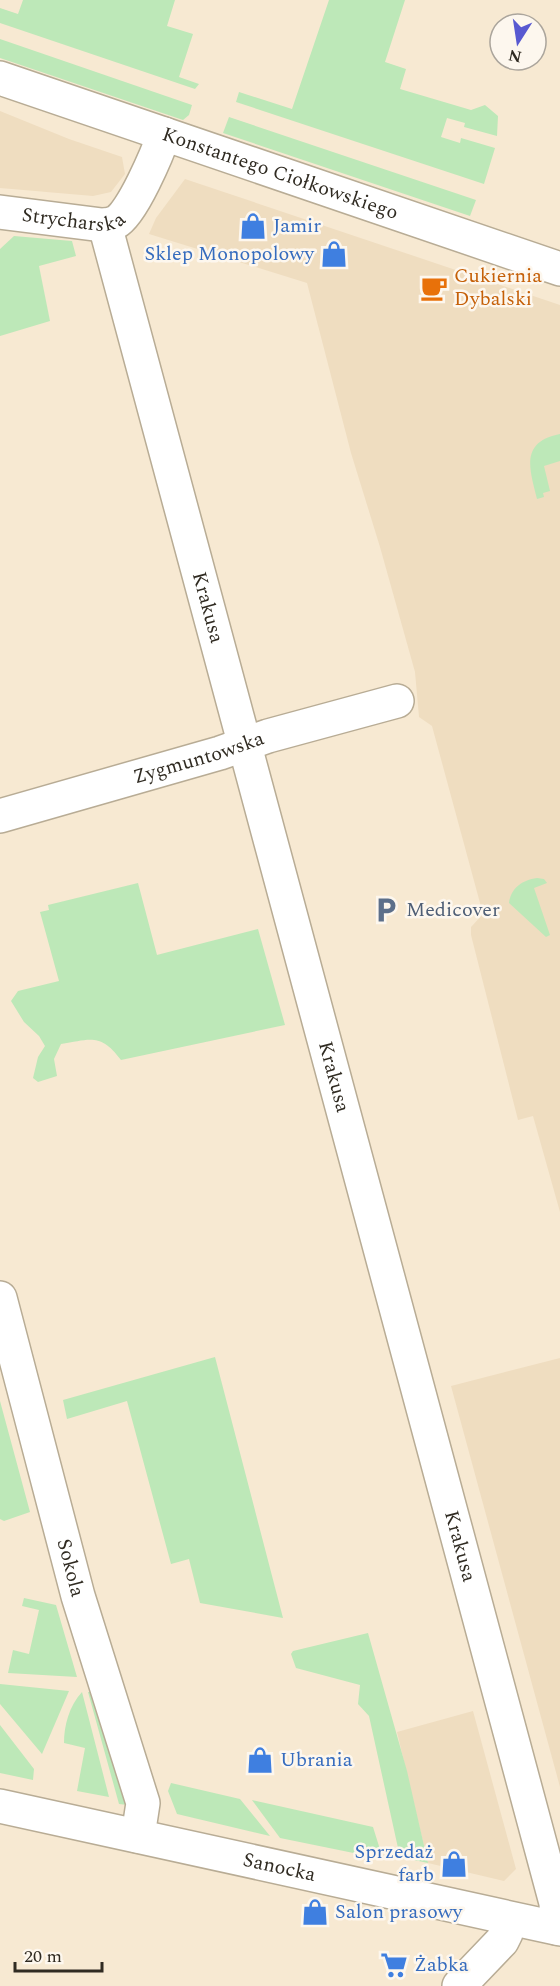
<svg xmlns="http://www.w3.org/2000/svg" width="560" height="1986" viewBox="0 0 560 1986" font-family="Spectral,serif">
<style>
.built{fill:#efddc0}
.green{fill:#bde8b8}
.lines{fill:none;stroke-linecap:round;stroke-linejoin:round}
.minor-casing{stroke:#b8ac95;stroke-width:36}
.minor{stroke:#fff;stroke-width:33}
.labels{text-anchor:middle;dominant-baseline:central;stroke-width:5;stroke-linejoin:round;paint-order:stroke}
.street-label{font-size:20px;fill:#302b22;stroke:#fdf7ee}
.shop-label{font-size:20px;fill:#366cbe;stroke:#fdf7ee;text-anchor:start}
.food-label{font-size:20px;fill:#c56008;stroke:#fdf7ee;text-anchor:start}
.service-label{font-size:20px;fill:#4e5e75;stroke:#fdf7ee;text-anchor:start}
</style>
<rect width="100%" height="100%" fill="#f7e9d2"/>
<path class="built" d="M0,111L69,139L122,157L125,174L111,192L93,196L0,188Z
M185,179L560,305V1212L533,1116L518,1120L471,935V927L483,914L432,726L419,717L415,672L380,547L351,453L307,283L149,234L156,218Z
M560,1358V1787L451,1386Z
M473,1711L516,1869L504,1881L428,1863L397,1732Z"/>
<path class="green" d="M23,0H175L167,26L193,34L179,77L199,84L195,89L0,23V8L18,14Z
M329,0H405L385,62L406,69L400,89L471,110L485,105L498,116L497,136L464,127L465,123L447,118L441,137L460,143L461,138L495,148L484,184L236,102L239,92L292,109Z
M0,39L192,105L189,115L183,120L0,58Z
M229,117L476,200L470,216L223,133Z
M14,236L72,241L76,256L39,266L50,321L0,336V249Z
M560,434V461L544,466L550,491L543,493L544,497L537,499C530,470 519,442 560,434Z
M537,878L544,879L547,883L534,888L550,935L546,937L509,903C511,888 522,880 537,878Z
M138,883L157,955L149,957L258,929L285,1025L121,1060C101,1033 91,1039 61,1044L54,1059L57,1076L38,1082L33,1078L38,1057L45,1046L39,1036L24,1022L11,1001L18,991L59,981L40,912L49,910L48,905Z
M215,1357L283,1618L200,1603L189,1559L171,1564L127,1401L67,1419L63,1400Z
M0,1401L30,1512L4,1521L0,1519Z
M24,1598L56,1605L77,1677L8,1673L13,1650L29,1654L39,1610L22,1606Z
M368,1633L407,1771L428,1863L400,1857L369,1716L358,1704L360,1685L296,1668L291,1654L293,1651Z
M0,1684L69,1691L42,1754L0,1704Z
M100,1691L128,1805L119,1804L88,1692Z
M82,1692L109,1797L77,1791L85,1748L64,1743C64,1726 69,1706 82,1692Z
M0,1725L34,1769L33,1780L0,1773Z
M171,1783L240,1799L270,1836L177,1814L168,1791Z
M252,1800L373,1827L383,1859L280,1838Z"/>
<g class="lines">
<defs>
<g id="minor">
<path id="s1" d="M0,78L560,269"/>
<path id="s2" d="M0,212L102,225C106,225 112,224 116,222C132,214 158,152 164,134"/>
<path id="s3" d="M105,225L556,1903L557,1928"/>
<path id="s4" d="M0,816L220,753L268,736L397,701"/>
<path id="s5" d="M0,1298L78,1596L143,1803L138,1836"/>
<path id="s6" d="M0,1806L560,1929"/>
<path d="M459,1986L502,1941L506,1933L509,1919"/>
</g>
</defs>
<use href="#minor" class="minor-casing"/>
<use href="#minor" class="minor"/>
</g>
<defs>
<symbol id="shop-bare" viewBox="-9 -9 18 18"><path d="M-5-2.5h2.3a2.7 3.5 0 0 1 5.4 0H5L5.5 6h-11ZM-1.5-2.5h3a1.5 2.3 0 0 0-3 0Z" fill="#3f7fe0" stroke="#fdf7ee" stroke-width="2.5" paint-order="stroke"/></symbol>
<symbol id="cafe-bare" viewBox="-9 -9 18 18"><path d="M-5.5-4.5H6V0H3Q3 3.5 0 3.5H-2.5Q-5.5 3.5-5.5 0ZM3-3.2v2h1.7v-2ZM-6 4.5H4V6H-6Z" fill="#e8710a" stroke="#fdf7ee" stroke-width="2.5" paint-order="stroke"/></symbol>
<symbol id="parking-bare" viewBox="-9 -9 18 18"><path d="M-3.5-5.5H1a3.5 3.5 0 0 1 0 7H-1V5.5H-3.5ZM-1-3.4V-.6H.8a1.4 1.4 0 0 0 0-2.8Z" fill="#5c6f8a" stroke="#fdf7ee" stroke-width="2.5" paint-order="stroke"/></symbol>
<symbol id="supermarket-bare" viewBox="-9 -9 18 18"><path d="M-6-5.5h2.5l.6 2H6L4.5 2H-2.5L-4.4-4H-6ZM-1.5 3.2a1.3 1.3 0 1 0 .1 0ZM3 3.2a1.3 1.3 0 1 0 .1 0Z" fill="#3f7fe0" stroke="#fdf7ee" stroke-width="2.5" paint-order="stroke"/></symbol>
</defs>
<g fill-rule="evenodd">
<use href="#shop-bare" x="234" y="207" width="38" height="38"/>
<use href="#shop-bare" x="315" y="235" width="38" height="38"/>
<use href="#cafe-bare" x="415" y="269" width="38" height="38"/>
<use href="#parking-bare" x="367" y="891" width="38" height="38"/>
<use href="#shop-bare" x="241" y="1741" width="38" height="38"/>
<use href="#shop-bare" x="435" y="1845" width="38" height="38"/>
<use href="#shop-bare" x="296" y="1893" width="38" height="38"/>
<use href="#supermarket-bare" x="375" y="1946" width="38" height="38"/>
</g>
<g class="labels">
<g class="street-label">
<text stroke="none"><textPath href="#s1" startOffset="296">Konstantego Ciołkowskiego</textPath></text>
<text stroke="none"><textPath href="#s2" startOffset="74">Strycharska</textPath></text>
<text stroke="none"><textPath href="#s3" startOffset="396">Krakusa</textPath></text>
<text stroke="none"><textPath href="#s4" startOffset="207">Zygmuntowska</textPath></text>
<text stroke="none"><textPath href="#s3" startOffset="882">Krakusa</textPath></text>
<text stroke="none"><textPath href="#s3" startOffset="1368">Krakusa</textPath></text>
<text stroke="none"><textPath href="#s5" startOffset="279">Sokola</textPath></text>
<text stroke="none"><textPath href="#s6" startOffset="286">Sanocka</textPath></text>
</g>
<g class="shop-label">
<text x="273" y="226">Jamir</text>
<text x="314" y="254" text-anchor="end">Sklep Monopolowy</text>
<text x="280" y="1760">Ubrania</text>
<text x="434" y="1852" text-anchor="end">Sprzedaż<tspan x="434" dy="23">farb</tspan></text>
<text x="335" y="1912">Salon prasowy</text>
<text x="414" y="1965">Żabka</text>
</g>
<g class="food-label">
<text x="454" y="276">Cukiernia<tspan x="454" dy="23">Dybalski</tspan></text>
</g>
<g class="service-label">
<text x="406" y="910">Medicover</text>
</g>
</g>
<g transform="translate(518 42) rotate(192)"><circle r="28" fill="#fdf7ee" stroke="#aba59c" stroke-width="1.5"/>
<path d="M0-4.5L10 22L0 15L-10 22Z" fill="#5859d1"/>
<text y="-9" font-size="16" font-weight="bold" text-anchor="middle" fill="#302b22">N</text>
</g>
<path d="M15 1962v9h87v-9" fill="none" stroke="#302b22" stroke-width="3"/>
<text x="24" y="1962" font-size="18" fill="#302b22" stroke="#fdf7ee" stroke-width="4.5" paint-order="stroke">20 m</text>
</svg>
